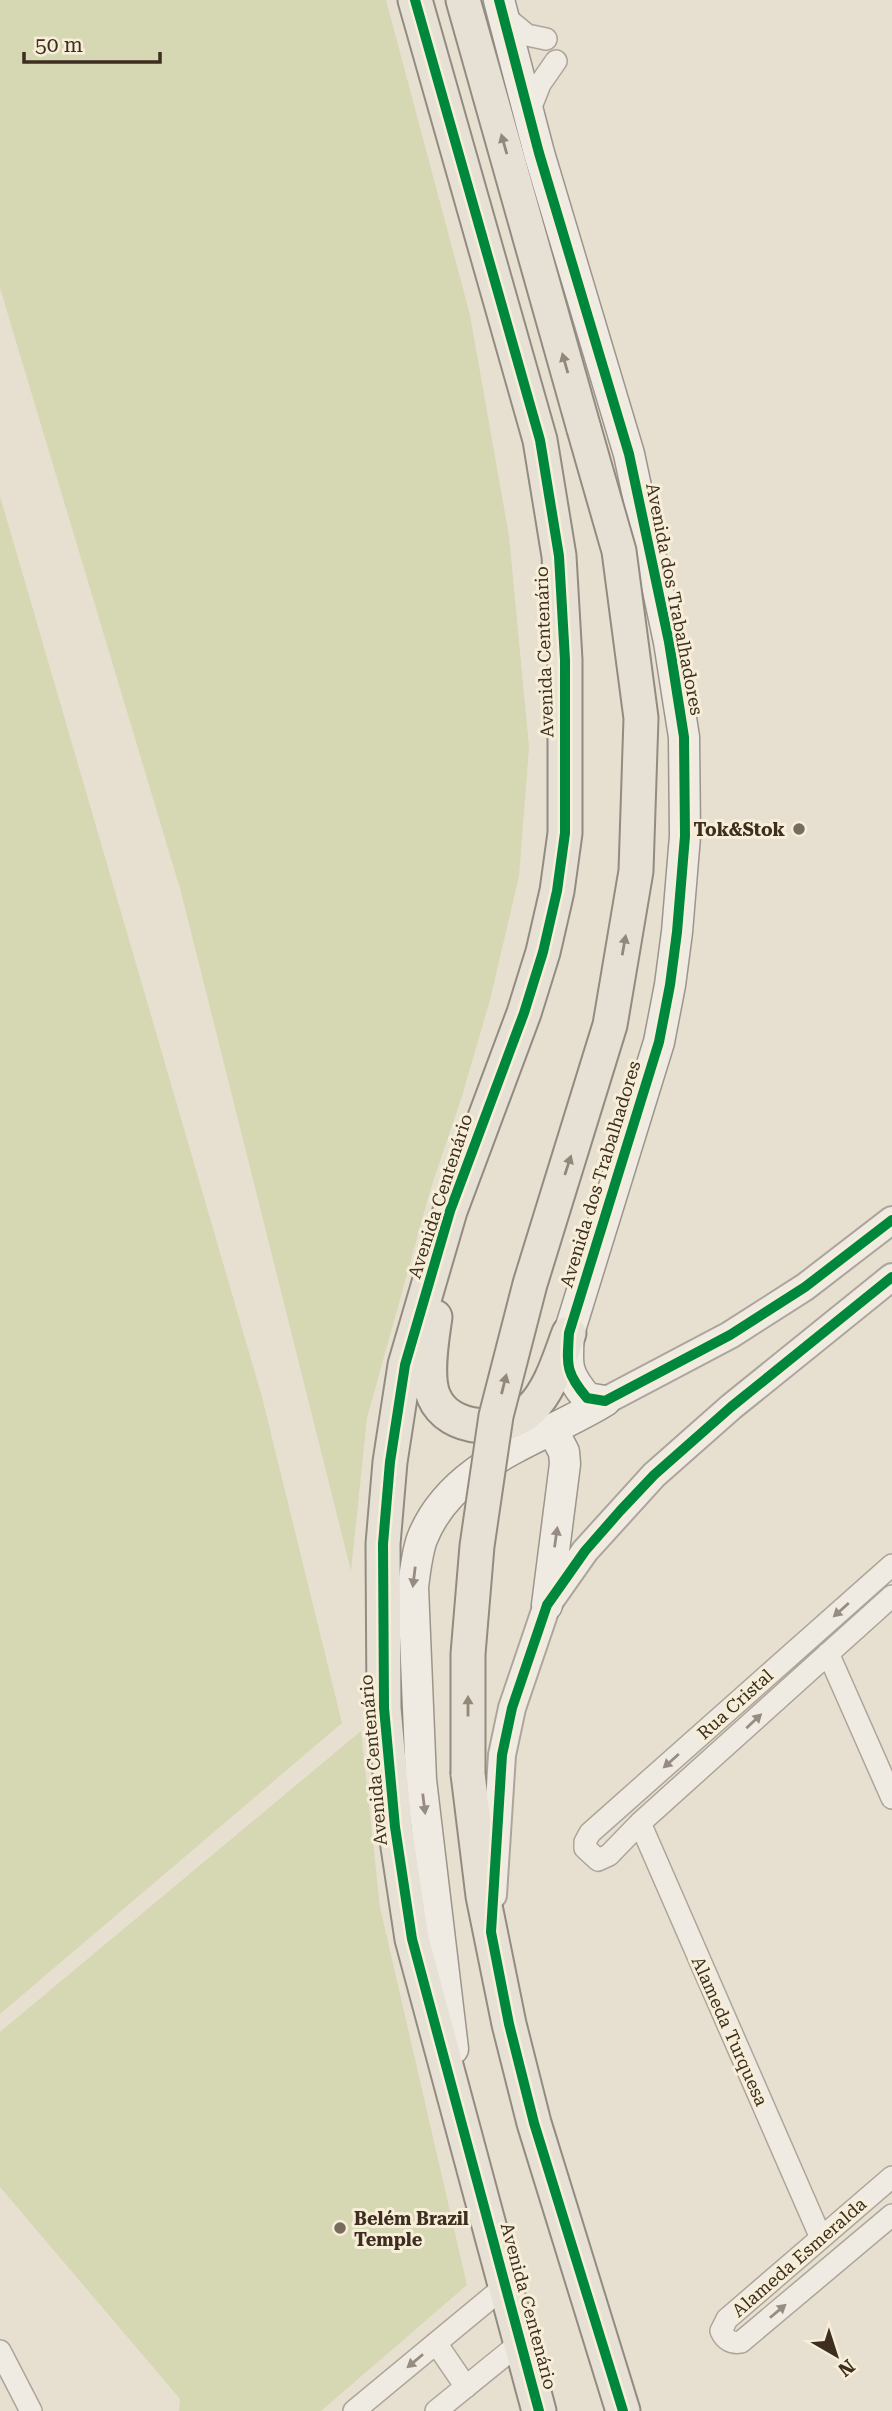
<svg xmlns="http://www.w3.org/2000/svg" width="892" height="2411" viewBox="0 0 892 2411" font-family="'Roboto Serif',serif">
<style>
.green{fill:#d6d7b3}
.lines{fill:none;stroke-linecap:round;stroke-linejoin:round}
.minor-casing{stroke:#ada599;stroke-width:24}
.tertiary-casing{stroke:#ada599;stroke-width:30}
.secondary-casing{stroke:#9c958a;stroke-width:33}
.primary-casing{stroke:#928b80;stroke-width:37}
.minor{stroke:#efebe3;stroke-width:21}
.tertiary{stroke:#efebe3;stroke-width:26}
.secondary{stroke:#efebe3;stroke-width:30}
.primary{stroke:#e6e1d4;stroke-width:33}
.primary-bridge-casing{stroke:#928b80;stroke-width:37;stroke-linecap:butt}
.primary-bridge{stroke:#e6e1d4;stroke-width:33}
.cycleway-casing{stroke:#f7eed8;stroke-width:15}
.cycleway{stroke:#00873e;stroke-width:10}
.oneway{fill:#92887a}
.oneway2{fill:#968c82}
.poi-dot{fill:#786c5e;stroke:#f7eed8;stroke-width:2.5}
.labels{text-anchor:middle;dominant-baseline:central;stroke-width:6;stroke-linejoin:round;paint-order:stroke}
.street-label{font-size:18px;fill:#3d2e20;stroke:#f7eed8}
.poi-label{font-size:18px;font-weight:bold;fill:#3d2e20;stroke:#f7eed8;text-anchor:end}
</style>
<rect width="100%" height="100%" fill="#e7e0d1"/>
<path class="green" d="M0,0H386L470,315L509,536L529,747L519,876L490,1000L462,1096L431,1188L367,1418L351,1571L181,892L0,288Z
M0,496L262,1397L342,1723L0,2014Z
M361,1731L380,1907L467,2285L321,2411H179L180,2399L0,2187V2032Z"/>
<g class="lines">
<defs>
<path id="minor" d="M504,16L527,35L546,39
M529,112L540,84L556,61
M892,1565L590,1833L585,1842V1848L598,1860L609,1855L640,1823L892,1596
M828,1653L892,1798
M640,1823L821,2238
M892,2177L727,2319L721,2331C725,2340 732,2344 741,2342L892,2215
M436,2343L466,2387
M0,2351L31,2411
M354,2411L505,2286
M436,2411L520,2343"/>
<path id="tertiary" d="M605,1401L730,1335L805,1287L892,1220
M493,1895L502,1755L512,1708L547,1605L585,1551L654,1475L731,1407L892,1277"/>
<path id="secondary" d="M499,0L539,153L629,454L669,642L684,737L685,836L677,932L670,985L659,1042L569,1333C567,1365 565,1372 587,1398L605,1401
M547,1605L565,1464L564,1452L552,1429
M453,2049L421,1780L413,1587C415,1571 417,1553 422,1539C452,1462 542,1440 605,1401"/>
<path id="primary" d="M415,0L540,440L559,556L565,660V833L557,891L543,952L524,1013L450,1211L405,1365L390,1462L383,1544L384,1708L395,1827L412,1939L539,2411
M463,0L584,429
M435,1317C432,1338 425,1377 434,1397C449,1432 505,1434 531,1409C551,1389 559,1359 569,1333
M468,1774L483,1896L509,2024L534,2123L623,2411"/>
</defs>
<use href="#minor" class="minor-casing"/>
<use href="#tertiary" class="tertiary-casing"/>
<use href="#secondary" class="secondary-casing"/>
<use href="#primary" class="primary-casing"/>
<use href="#minor" class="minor"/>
<use href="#tertiary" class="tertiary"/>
<use href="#secondary" class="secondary"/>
<use href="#primary" class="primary"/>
<defs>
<path id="primary-bridge" d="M468,1774V1654L477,1546L496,1416L530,1284L610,1025L636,871L641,718L619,551L584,429"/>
</defs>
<use href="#primary-bridge" class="primary-bridge-casing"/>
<use href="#primary-bridge" class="primary-bridge"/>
<defs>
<path id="cycleway" d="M415,0L540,440L559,556L565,660V833L557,891L543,952L524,1013L450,1211L405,1365L390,1462L383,1544L384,1708L395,1827L412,1939L539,2411
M499,0L539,153L629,454L669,642L684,737L685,836L677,932L670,985L659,1042L569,1333C567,1365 565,1372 587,1398L605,1401L730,1335L805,1287L892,1220
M623,2411L534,2123L509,2024L491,1932L502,1755L512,1708L547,1605L585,1551L620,1511L654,1475L731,1407L892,1277"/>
</defs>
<use href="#cycleway" class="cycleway-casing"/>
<use href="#cycleway" class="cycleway"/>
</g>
<defs><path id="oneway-solid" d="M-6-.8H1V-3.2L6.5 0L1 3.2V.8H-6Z" transform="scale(1.75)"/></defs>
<g class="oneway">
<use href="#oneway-solid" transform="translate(504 144) rotate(-106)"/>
<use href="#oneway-solid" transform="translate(565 363) rotate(-106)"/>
<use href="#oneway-solid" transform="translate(624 945) rotate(-80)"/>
<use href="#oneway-solid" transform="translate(568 1165) rotate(-72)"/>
<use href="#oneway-solid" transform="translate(504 1384) rotate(-76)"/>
<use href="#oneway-solid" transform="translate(468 1706) rotate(-90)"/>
</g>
<g class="oneway2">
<use href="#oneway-solid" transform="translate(556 1537) rotate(-82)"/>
<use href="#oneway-solid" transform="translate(414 1577) rotate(97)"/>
<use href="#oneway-solid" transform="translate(841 1610) rotate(138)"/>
<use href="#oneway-solid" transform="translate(754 1721) rotate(-43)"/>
<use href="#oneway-solid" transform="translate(671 1761) rotate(138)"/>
<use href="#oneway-solid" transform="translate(424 1804) rotate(83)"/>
<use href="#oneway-solid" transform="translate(778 2311) rotate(-40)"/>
<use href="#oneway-solid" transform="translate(415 2361) rotate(140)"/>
</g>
<g class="poi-dot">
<circle cx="799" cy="829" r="7"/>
<circle cx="340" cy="2228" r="7"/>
</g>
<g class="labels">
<g class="street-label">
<text transform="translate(675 599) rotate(79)">Avenida dos Trabalhadores</text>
<text transform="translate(544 652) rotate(-92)">Avenida Centenário</text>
<text transform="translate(600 1174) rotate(-73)">Avenida dos Trabalhadores</text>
<text transform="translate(440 1196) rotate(-72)">Avenida Centenário</text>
<text transform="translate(735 1704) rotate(-42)">Rua Cristal</text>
<text transform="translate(373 1760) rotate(-95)">Avenida Centenário</text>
<text transform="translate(730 2031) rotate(66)">Alameda Turquesa</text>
<text transform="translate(799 2257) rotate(-41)">Alameda Esmeralda</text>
<text transform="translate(529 2306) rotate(75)">Avenida Centenário</text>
</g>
<g class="poi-label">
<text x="785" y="829">Tok&amp;Stok</text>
<text x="354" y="2218" text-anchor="start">Belém Brazil<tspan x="354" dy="21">Temple</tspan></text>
</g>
</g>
<g transform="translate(836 2355) rotate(141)" stroke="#f7eed8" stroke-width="5" paint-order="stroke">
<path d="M0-5L12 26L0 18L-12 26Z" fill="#3d2e20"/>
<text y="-10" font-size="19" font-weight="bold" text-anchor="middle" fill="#3d2e20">N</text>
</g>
<path d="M24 52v10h136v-10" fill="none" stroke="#3d2e20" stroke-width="3.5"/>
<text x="35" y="52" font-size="21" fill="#3d2e20" stroke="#f7eed8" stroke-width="5" paint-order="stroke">50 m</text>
</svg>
